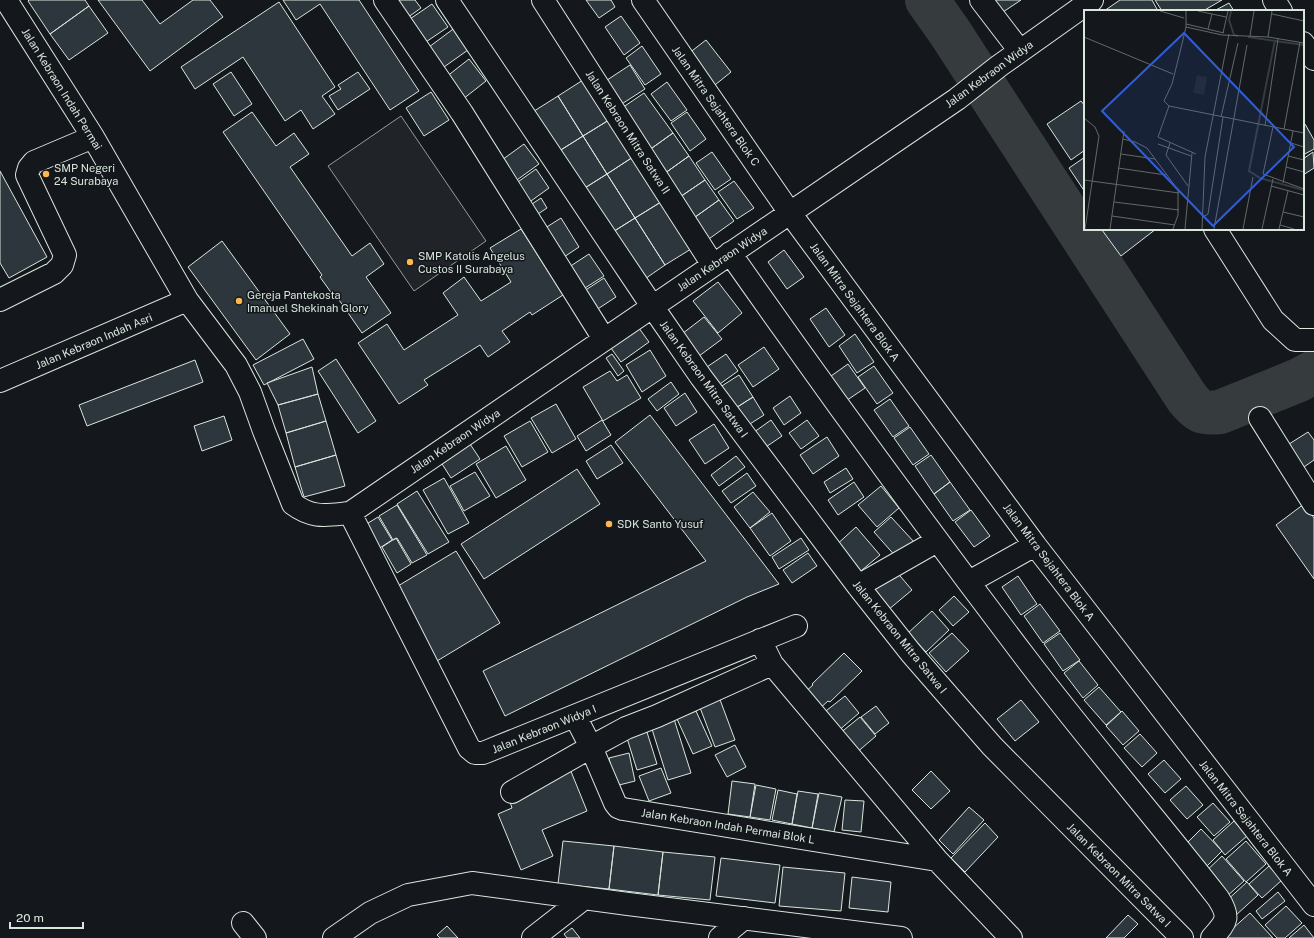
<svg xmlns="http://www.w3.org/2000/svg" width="1314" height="938" viewBox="0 0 1314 938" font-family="'Public Sans',sans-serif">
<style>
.green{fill:#202428;stroke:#939e99}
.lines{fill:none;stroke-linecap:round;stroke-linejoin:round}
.river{stroke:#363b3e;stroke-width:44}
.building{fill:#2c363c;stroke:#d8e6dc}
.minor-casing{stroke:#d8e6dc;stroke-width:24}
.minor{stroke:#14181c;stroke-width:22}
.poi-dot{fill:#ffb74d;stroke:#14181c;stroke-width:1.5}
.labels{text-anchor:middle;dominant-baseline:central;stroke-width:3;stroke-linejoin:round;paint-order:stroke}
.street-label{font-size:11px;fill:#d8e6dc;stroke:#14181c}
.poi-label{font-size:11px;fill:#d8e6dc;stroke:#14181c;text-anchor:start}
.inset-river{fill:none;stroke:#363b3e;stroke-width:2}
.inset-road{fill:none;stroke:#626a69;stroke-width:1}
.view{fill:#305dd8;fill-opacity:0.15;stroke:#305dd8;stroke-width:2}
.inset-edge{fill:none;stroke:#d8e6dc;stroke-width:2}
</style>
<rect width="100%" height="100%" fill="#14181c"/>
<path class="green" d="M401,116L486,241L414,291L328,166Z"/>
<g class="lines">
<path class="river" d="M927,0L949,31L1187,398C1199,412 1201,414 1220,412L1299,380L1314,372"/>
</g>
<path class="building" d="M29,0H85L89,6L50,34L28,1Z
M98,0H142L160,24L193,0H210L223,17L150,71Z
M283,0H359L419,91L390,110L320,4L296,20Z
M390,0H415L421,8L404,20Z
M586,0H611L615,7L599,18Z
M990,0H1021L1000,14Z
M1120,0H1152L1158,11H1104Z
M1155,0H1222L1203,11H1162Z
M279,2L335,87L322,96L335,114L313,129L301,110L285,121L243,57L195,89L181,67Z
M1229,3L1234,11H1214Z
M432,4L448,27L420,46L404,23Z
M89,6L108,33L69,60L50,34Z
M621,16L640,43L624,55L605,27Z
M460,24L475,45L444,67L429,47Z
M706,40L731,72L710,89L684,57Z
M642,46L661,74L645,85L626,58Z
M469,59L486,81L458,103L441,81Z
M630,65L645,89L614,109L598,86Z
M231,72L252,104L234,116L213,84Z
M358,72L370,89L338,110L329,96L341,89L338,85Z
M583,80L609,120L583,136L558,96Z
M667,82L687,110L671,121L651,94Z
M431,92L449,120L424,136L406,108Z
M644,93L673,133L645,153L616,112Z
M558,96L583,136L556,153L531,113Z
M1081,101L1085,106V150L1071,160L1047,124Z
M252,112L276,146L294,133L309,154L290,167L352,256L370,243L384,264L366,277L391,313L362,333L337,297L335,298L320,277L322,275L223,132Z
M687,112L706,139L690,151L671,123Z
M609,120L633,157L607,174L583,136Z
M1305,124L1314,140V149L1303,155V126Z
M673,133L689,156L661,176L645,153Z
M583,136L607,174L580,191L556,153Z
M524,144L539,164L510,185L495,165Z
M712,152L731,179L715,190L696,163Z
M1313,152L1314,168L1303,175V159Z
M689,156L705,180L677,199L661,176Z
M633,157L661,202L635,218L607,174Z
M1085,157V192L1069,168Z
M536,169L549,188L524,206L511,187Z
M0,171L47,257L9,278L0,263Z
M607,174L635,218L608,235L580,191Z
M705,180L719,200L691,220L677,199Z
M734,181L754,208L737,219L718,192Z
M541,198L547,208L532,218L526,208Z
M719,200L734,221L706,241L691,220Z
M661,202L691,249L665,265L635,218Z
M561,218L579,247L561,259L542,230Z
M635,218L665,265L639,283L608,235Z
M521,229L563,295L532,315L530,312L502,331L510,342L488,357L480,345L424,380L428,385L399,404L358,343L387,324L404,350L458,315L443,293L464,277L481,301L511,282L490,248Z
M1103,229H1156L1121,256L1102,230Z
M222,241L290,334L256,360L188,267Z
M784,250L804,277L787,289L768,262Z
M589,254L604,276L577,293L563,271Z
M604,278L616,297L590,314L578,295Z
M718,282L742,313L718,333L693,301Z
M826,308L845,335L829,347L810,319Z
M704,317L722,339L695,359L678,337Z
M636,324L649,342L621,362L608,344Z
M855,334L874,362L857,373L839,346Z
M303,339L314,359L264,385L253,365Z
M764,347L779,369L753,387L738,365Z
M650,350L666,376L642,392L626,365Z
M612,354L624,371L618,376L606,358Z
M726,354L738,371L713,389L701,371Z
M336,359L376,421L358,433L318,371Z
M195,360L203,382L87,426L79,405Z
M848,364L865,388L840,405L824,381Z
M874,366L893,393L877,404L858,377Z
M312,367L318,394L278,405L267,383Z
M610,371L617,381L627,375L641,398L603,421L583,387Z
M739,375L753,397L731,411L717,389Z
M671,382L679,394L657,411L648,399Z
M685,393L697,412L676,426L664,408Z
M318,394L326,421L286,433L278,405Z
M790,396L801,413L784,425L773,408Z
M753,397L764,415L742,429L731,411Z
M890,399L909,426L893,437L874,410Z
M556,404L576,439L552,453L531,418Z
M650,415L779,584L747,597L505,716L483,671L706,561L615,442Z
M224,416L232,440L202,451L194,426Z
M602,420L611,435L586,451L577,436Z
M771,420L782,436L760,451L750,435Z
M807,420L819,436L801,449L789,433Z
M326,421L336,455L295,467L286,433Z
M530,421L548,452L522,467L504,436Z
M714,424L729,448L705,464L689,440Z
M910,427L929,454L913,465L894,438Z
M1308,432L1314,440V460L1301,469L1286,446Z
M827,437L839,456L813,474L800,455Z
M466,438L480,459L451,478L437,456Z
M611,445L623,463L597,479L586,461Z
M506,446L526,480L496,498L476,464Z
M336,455L345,486L304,497L295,467Z
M931,455L950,482L934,494L915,466Z
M736,456L745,467L719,486L711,475Z
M846,468L853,479L830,493L824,482Z
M577,469L600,504L484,579L461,544Z
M475,472L490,496L464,511L450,486Z
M747,473L756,486L731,503L722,491Z
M444,478L469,523L448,534L423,490Z
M854,482L864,497L838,515L828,500Z
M950,482L970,510L953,521L934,494Z
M881,486L899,508L877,527L858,505Z
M417,491L449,542L428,554L397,504Z
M753,492L770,512L750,528L734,507Z
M1304,504L1314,518V579L1276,525Z
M397,505L427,555L412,563L397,538L393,540L379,516Z
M971,510L990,536L974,547L955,522Z
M772,513L791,541L770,556L750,528Z
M378,517L392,540L375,551L360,528Z
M891,517L915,543L898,559L874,532Z
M856,527L880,555L856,575L833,548Z
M396,538L411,564L397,573L382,547Z
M801,538L809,550L779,569L772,557Z
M456,551L500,623L437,661L393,589Z
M808,553L817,566L792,583L783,570Z
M895,570L912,590L888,610L871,591Z
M1018,576L1037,604L1021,615L1002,587Z
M954,596L969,612L953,626L939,610Z
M1040,604L1060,631L1043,643L1024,616Z
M932,611L949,630L926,652L908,633Z
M952,633L969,651L946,672L929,653Z
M1060,633L1080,660L1063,671L1044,644Z
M844,653L862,671L830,702L828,701L818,710L804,693L813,685L812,684Z
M1079,661L1098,685L1083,698L1064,673Z
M1099,687L1121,712L1106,725L1084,700Z
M845,696L859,713L837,732L822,714Z
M719,697L735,740L715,747L699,705Z
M1021,700L1039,722L1015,741L997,719Z
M876,706L889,723L875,734L861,717Z
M696,711L712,746L693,754L677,719Z
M1122,711L1139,731L1123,745L1106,726Z
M860,717L876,736L855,754L839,734Z
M674,719L691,773L668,780L651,726Z
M646,729L657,764L637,770L626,735Z
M1140,734L1157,753L1142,767L1124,748Z
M735,745L746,767L727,777L715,755Z
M629,753L635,781L615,786L609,758Z
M1164,760L1181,779L1165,793L1148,774Z
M661,768L671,793L649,801L639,776Z
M570,769L587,811L542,830L553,856L521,870L498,814L512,808L508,796Z
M931,771L950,791L931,809L912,790Z
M732,781L755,784L750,817L728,814Z
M756,785L776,789L770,820L750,817Z
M1186,786L1203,805L1187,819L1170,800Z
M778,790L797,794L792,824L772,820Z
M798,791L818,794L812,828L792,824Z
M819,793L842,797L834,832L812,828Z
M845,800L864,801L861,832L842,830Z
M1213,803L1230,822L1214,836L1197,817Z
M969,807L984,820L953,854L939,840Z
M1234,821L1247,836L1225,855L1213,840Z
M985,823L998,837L965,872L951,858Z
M1201,829L1222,851L1203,870L1182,848Z
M563,841L614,846L609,889L558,884Z
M1246,841L1266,864L1246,882L1226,859Z
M614,846L663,852L658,895L609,889Z
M663,852L715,857L710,900L658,895Z
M1222,856L1244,881L1225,898L1203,874Z
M721,858L780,865L775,903L716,896Z
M1269,866L1282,880L1262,898L1249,884Z
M783,867L845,873L841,911L779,906Z
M852,877L891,882L888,912L849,908Z
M1247,882L1258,895L1235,916L1224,903Z
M1278,892L1285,901L1262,919L1256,911Z
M1286,906L1302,923L1285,938H1277L1265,925Z
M1250,913L1273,938H1222Z
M1128,915L1138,924L1124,938H1106Z
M1304,925L1314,938H1289Z
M447,926L458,938H440L437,935Z
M572,928L580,938H567L564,934Z"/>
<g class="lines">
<defs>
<path id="minor" d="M6,0L93,137L187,300L236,365L250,392L264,431L293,504C313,519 327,515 350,513
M385,0L462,113L604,339
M447,0L652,306L701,377L858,586L911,653L992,746L1182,938
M543,0L713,265
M643,0L790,213L1035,545L1314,905
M981,0L1020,51
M1274,0L1281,11
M1303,43L1314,59
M1215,229L1273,320L1295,340H1314
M730,253C826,390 924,524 1025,657C1087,739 1155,817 1218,898C1231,918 1226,922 1212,938
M0,300L54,273L62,265L65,255L27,175L29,168L34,162L93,137
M0,381L187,300
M1260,418L1314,504
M350,513L957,99L999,66L1092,0
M350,513L469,748L475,753H483L796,626
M969,582L1035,545
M858,586L937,541
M760,640L772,664L937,860L1011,938
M575,716L591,747L615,803L618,807L623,809L937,860
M512,792L591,747L626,728L657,716L772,664
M243,923L255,938
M334,938L370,913L408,895L472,883L628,904L901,938
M533,938L583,899
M720,938L744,918"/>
</defs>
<use href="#minor" class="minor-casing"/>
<use href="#minor" class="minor"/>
</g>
<g class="poi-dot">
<circle cx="46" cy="174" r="4"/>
<circle cx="410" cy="262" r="4"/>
<circle cx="239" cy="301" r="4"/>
<circle cx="609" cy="524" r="4"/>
</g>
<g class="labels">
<g class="street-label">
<text transform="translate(989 74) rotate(-36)">Jalan Kebraon Widya</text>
<text transform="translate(62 89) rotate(58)">Jalan Kebraon Indah Permai</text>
<text transform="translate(716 106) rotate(55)">Jalan Mitra Sejahtera Blok C</text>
<text transform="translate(628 132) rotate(57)">Jalan Kebraon Mitra Satwa II</text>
<text transform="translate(722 259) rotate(-34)">Jalan Kebraon Widya</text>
<text transform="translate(855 302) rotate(54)">Jalan Mitra Sejahtera Blok A</text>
<text transform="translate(94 341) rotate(-23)">Jalan Kebraon Indah Asri</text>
<text transform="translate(704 379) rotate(54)">Jalan Kebraon Mitra Satwa I</text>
<text transform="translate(455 441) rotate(-34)">Jalan Kebraon Widya</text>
<text transform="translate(1049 562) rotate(53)">Jalan Mitra Sejahtera Blok A</text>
<text transform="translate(900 637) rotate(51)">Jalan Kebraon Mitra Satwa I</text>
<text transform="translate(544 729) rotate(-22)">Jalan Kebraon Widya I</text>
<text transform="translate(1246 818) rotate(52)">Jalan Mitra Sejahtera Blok A</text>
<text transform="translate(728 826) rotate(9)">Jalan Kebraon Indah Permai Blok L</text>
<text transform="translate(1119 875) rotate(45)">Jalan Kebraon Mitra Satwa I</text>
</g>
<g class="poi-label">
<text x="54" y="168">SMP Negeri<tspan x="54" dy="13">24 Surabaya</tspan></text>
<text x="418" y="256">SMP Katolis Angelus<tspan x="418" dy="13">Custos II Surabaya</tspan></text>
<text x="247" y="295">Gereja Pantekosta<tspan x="247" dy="13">Imanuel Shekinah Glory</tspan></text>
<text x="617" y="524">SDK Santo Yusuf</text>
</g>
</g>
<g transform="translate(1084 10)">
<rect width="220" height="220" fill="#14181c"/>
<path d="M113,65L123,67L120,85L109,83Z" fill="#202428"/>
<path class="inset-river" d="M147,1L145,10L150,25L154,26M164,27L220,35M191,30L165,161L176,168L219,180"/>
<path class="inset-road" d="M76,1L100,8M114,1L142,7M188,4L220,11M102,14L140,23M102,17L138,25L184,27L220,33M124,19L128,4M139,23L144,1M166,26L170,1M0,27L89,64M184,27L188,1M85,96L220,123M85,96L80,91L88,74L96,42L102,17V1M85,96L74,127L112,144M137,107L154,33M0,108L11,117L15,126L1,219M181,116L194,29M189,117L179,164L220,179M200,119L216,32M39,129L51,132L63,138L94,180V205L89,219M86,133L82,145L104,176M207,133L220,137M74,134L107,146M37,144L71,149M204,146L220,150M202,157L220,162M34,158L82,165M0,170L95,183M199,173L209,121M187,176L220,185M30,192L95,200M199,202L220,207M28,206L91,215M119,207L124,204L139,107M196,215L210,219M26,219L40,121M101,219L108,143M118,219L121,147L145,24M130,219L163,35M159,219L169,167M178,219L189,169M195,219L204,181"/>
<path class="view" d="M100,23L210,137L129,216L18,101Z"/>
<rect width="220" height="220" class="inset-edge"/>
</g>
<path d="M10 922v6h73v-6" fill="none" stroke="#d8e6dc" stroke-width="2"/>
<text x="16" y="922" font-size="12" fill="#d8e6dc" stroke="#14181c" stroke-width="3" paint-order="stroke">20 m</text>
</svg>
